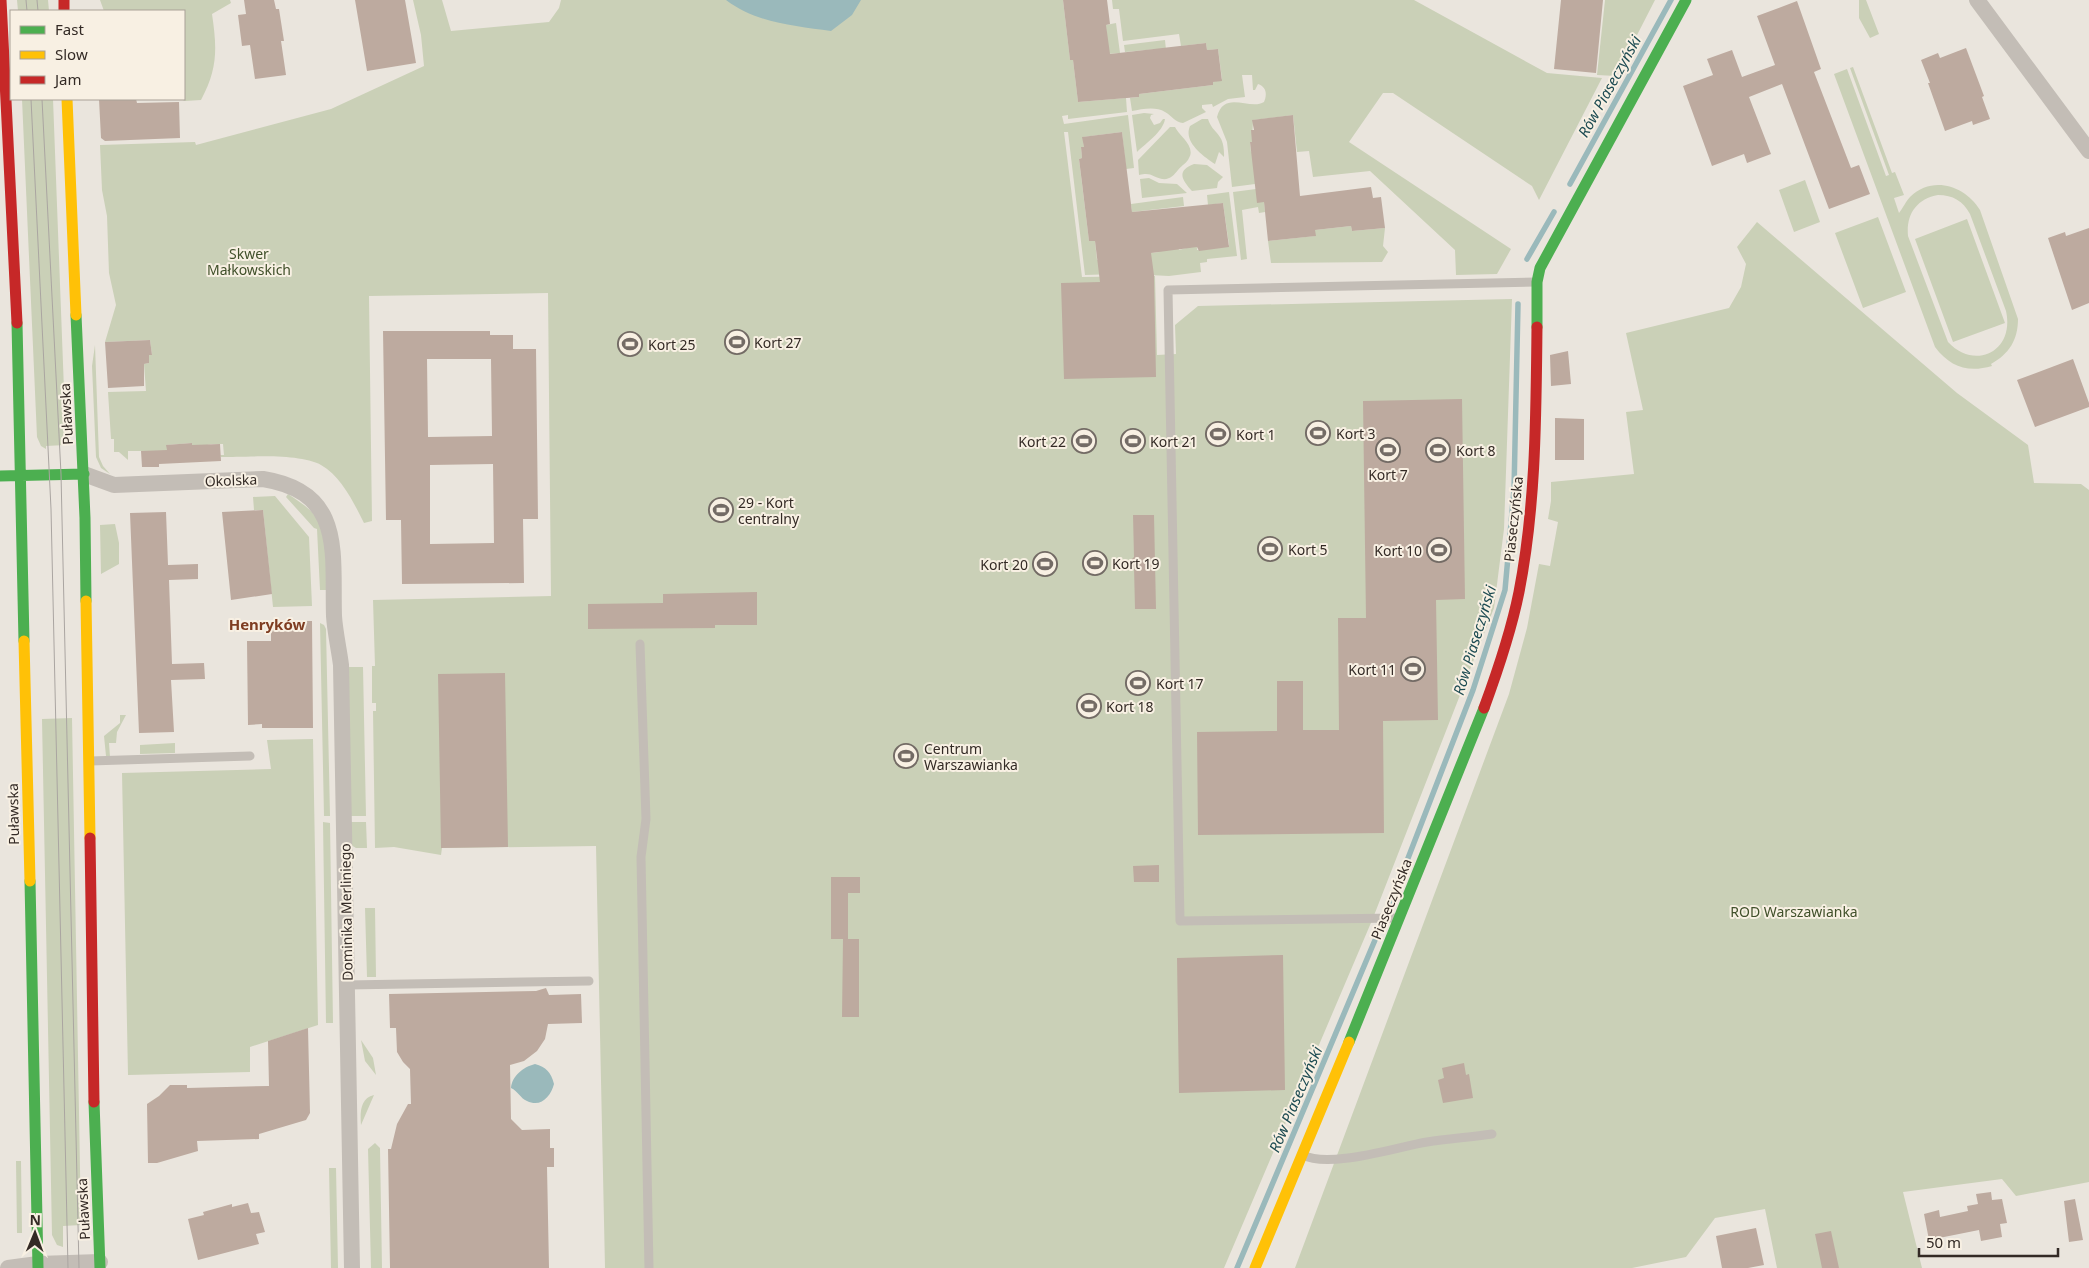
<svg xmlns="http://www.w3.org/2000/svg" width="2089" height="1268" viewBox="0 0 2089 1268" font-family="'Noto Sans',sans-serif">
<style>
.green{fill:#cad0b7;fill-rule:evenodd}
.water{fill:#9ab9bb}
.lines{fill:none;stroke-linecap:round;stroke-linejoin:round}
.stream{stroke:#9ab9bb;stroke-width:5.5}
.building{fill:#bdaa9f;fill-rule:evenodd}
.lane{stroke:#c3bdb6;stroke-width:9}
.street{stroke:#c3bdb6;stroke-width:16}
.fast{stroke:#4caf50;stroke-width:11}
.slow{stroke:#ffc107;stroke-width:11}
.jam{stroke:#c62828;stroke-width:11}
.tram{stroke:#aaa5a1;stroke-width:1}
.labels{text-anchor:middle;dominant-baseline:central;stroke-width:4;stroke-linejoin:round;paint-order:stroke}
.park-label{font-size:14px;fill:#40502a;stroke:#f8f0e3}
.poi-label{font-size:14px;fill:#332a25;stroke:#f8f0e3;text-anchor:start}
.street-label{font-size:14px;fill:#332a25;stroke:#f8f0e3}
.water-label{font-size:15px;font-style:italic;fill:#1d4b52;stroke:#f8f0e3}
.neighbourhood-label{font-size:15px;font-weight:bold;fill:#7f3d21;stroke:#f8f0e3}
</style>
<rect width="100%" height="100%" fill="#eae5dd"/>
<path class="green" d="M17,0H48L49,11H18Z
M100,0H230L231,3L212,14C217,48 218,69 201,100L185,101L180,99H184V11H104Z
M413,0H442L451,31L549,22L559,8L561,0H1063L1070,60H1073L1078,102L1126,98L1127,112L1068,119V115L1062,116L1064,124L1128,115L1134,168L1126,169L1122,132L1083,137L1084,147H1081L1082,158L1079,159L1089,241H1095L1097,260L1159,252V249L1178,247L1179,250L1197,245V250L1229,245L1223,203L1208,205L1207,195L1229,192L1237,256L1207,259V262L1200,263L1201,272L1169,276L1150,275L1149,273L1085,275L1068,132H1064L1082,277L1155,276L1157,355L1176,354L1175,325L1198,306L1512,299L1504,529L1494,608L1373,918L1224,1268H605L596,846L442,848L441,855L394,847L375,848L373,711H376V703H372V666H375L373,600L551,596L548,293L369,296L372,521L364,523C354,503 341,476 321,465C299,453 246,457 221,457L220,455H224L223,444H211L192,449V443L167,445V451H128V460L119,452H114V439H111L108,392L146,391L144,364L149,363V355H152L150,340L105,342L116,305L109,273L107,216L102,190L100,145L195,142L196,145L331,109L424,66L421,35Z
M1112,0H1414L1547,73L1602,78L1539,200L1532,186L1393,93H1383L1349,142L1511,249L1497,274L1456,275L1455,250L1370,171L1313,177L1309,151L1297,152L1293,115L1253,120L1252,142H1250L1251,152H1257L1255,184L1232,187L1227,142L1217,117C1224,89 1250,111 1264,102C1267,95 1267,87 1258,84L1255,90H1253L1252,75H1242L1245,97L1228,99L1213,107L1212,104L1202,105V108L1206,112L1183,123C1175,122 1172,116 1165,112C1156,106 1142,109 1132,111L1130,98L1139,97V94L1213,85V82L1222,79L1218,49L1207,50L1206,43L1181,46L1179,34L1123,41L1119,9H1113Z
M1605,0H1655L1616,76L1597,75Z
M1859,0H1866L1879,34L1870,38L1859,18Z
M1116,23L1120,53L1107,54L1106,25Z
M1165,40L1166,50L1157,49L1125,52L1124,45Z
M1853,67L1892,173L1895,172L1904,195L1894,198L1899,213C1903,208 1906,201 1910,197C1933,175 1965,186 1980,210L2018,319C2018,340 2009,354 1991,364L1992,366C1968,373 1950,367 1935,347L1834,74L1847,69L1886,176L1889,175L1850,68ZM1938,195C1953,195 1963,201 1970,214L2006,311C2015,351 1975,371 1948,342L1908,236C1906,215 1916,199 1938,195Z
M22,99H53L66,443L65,445L46,446V449L41,446L37,437Z
M1144,113L1154,114L1151,115L1150,118L1154,125L1160,123L1163,119H1165C1163,132 1146,143 1137,152L1132,115Z
M1202,119H1208C1213,135 1225,132 1224,157L1219,152L1215,164C1203,156 1183,142 1190,126Z
M1170,127H1175C1179,136 1196,146 1189,158C1187,163 1182,165 1178,170C1174,175 1170,180 1162,179C1152,177 1152,172 1139,175L1138,160Z
M1194,164L1207,165L1223,177L1218,182L1217,188L1192,191C1183,181 1175,171 1194,164Z
M1149,178L1159,183L1177,184L1187,193L1142,198L1140,179Z
M1805,180L1820,222L1794,232L1779,190Z
M1256,189L1264,202L1265,212L1259,213L1258,207L1242,210L1247,259L1241,260L1233,192Z
M1183,197L1184,206L1132,212L1131,204Z
M1878,217L1906,292L1863,308L1835,233Z
M1967,219L2005,323L1953,342L1915,239Z
M1757,222L1957,393L2028,445L2034,483L2081,484L2089,490V1182L2016,1196L2002,1179L1903,1192L1922,1268H1777L1765,1209L1715,1218L1686,1257L1632,1268H1295L1509,694L1527,628L1539,564L1550,566L1558,522L1548,519L1551,501V482L1634,474L1626,412L1643,410L1626,333L1729,308L1741,287L1746,264L1737,247Z
M1351,226L1352,231L1385,228L1383,246L1388,252L1382,262L1271,263L1268,241L1315,236V230Z
M95,345L99,457L103,466L110,474L101,468L96,457L92,366Z
M288,494C298,501 312,509 318,520C328,541 326,568 326,590H320L317,529L314,528L286,497Z
M275,496L309,537L312,606L273,607L263,510H254L253,497Z
M115,524L119,543V564L101,574L100,525Z
M320,623L324,625L326,629L330,816H324Z
M348,667H363L366,816H351Z
M120,715H126L117,732L116,743H109L110,757L106,756L104,736L120,723Z
M72,718L81,1225L63,1226V1247L57,1245L52,1235L42,719Z
M313,739L318,1025L250,1047V1072L128,1075L122,773L271,769L267,740Z
M175,743V753L140,754V745Z
M323,822L330,823L333,1023H326Z
M349,822H366L367,848H356L351,845Z
M365,908H375L376,977H367Z
M361,1040L373,1058L376,1075L365,1061Z
M374,1095L361,1125C360,1113 360,1098 374,1095Z
M375,1143L380,1148L382,1268H371L368,1149Z
M16,1161H21L22,1233H17Z
M329,1168H336L338,1268H331Z"/>
<path class="water" d="M726,0H861L852,15L831,31C795,26 756,23 726,0Z
M535,1064C546,1067 551,1072 554,1084C551,1096 541,1108 527,1101C520,1098 518,1091 511,1088C512,1076 523,1067 535,1064Z"/>
<g class="lines">
<path class="stream" d="M1570,184L1671,0
M1527,259L1554,212
M1388,910L1473,690L1505,590L1514,490L1518,304
M1237,1268L1375,940"/>
</g>
<path class="building" d="M244,0H274L276,9H279L284,41H281L286,75L255,79L250,45L242,46L238,15L246,14Z
M355,0H405L416,63L367,71Z
M1063,0H1107L1110,24L1106,25L1110,54L1206,43L1207,50L1218,49L1222,81L1213,82V85L1139,94V97L1078,102L1073,60H1070Z
M1561,0H1603L1596,73L1554,69Z
M1797,1L1821,69L1814,72L1851,168L1859,165L1870,194L1829,209L1782,84L1749,97L1771,154L1747,163L1744,154L1712,166L1683,86L1713,75L1707,59L1732,50L1742,77L1775,65L1757,16Z
M1966,48L1984,96L1982,97L1990,119L1973,125L1972,121L1945,131L1928,83H1930L1921,60L1938,53L1940,58Z
M99,99H136L137,103L179,102L180,138L105,141L101,138Z
M1293,115L1300,196L1371,187L1373,198L1381,197L1385,228L1352,231L1351,226L1315,230L1316,236L1268,241L1264,202L1257,203L1250,142H1252L1251,130H1254L1252,120Z
M1122,132L1132,212L1223,203L1229,247L1199,251L1197,247L1151,253L1154,275L1156,377L1064,379L1061,283L1100,282L1095,241H1089L1082,183L1079,159L1082,158L1081,147H1084L1082,137Z
M2089,228V303L2072,310L2048,238L2065,232L2066,236Z
M383,331H490V335H513V349H536L538,519H523L524,583L402,584L401,520H386ZM427,359H491L492,436L428,437ZM493,464L494,543L430,544V465Z
M150,340L152,355H149V363L144,364V386L108,388L105,342Z
M1568,351L1571,384L1551,386L1550,355Z
M2073,359L2089,403V407L2035,427L2017,380Z
M1462,399L1465,599L1436,600L1438,720L1383,721L1384,833L1198,835L1197,732L1277,731V681H1303V730H1339L1338,618H1366L1363,401Z
M1555,418L1584,419V460H1555Z
M192,443V445L220,444L221,461L159,464V467H142L141,451L167,450L166,445Z
M263,510L272,594L231,600L222,512Z
M166,512L168,565L198,564V579L169,580L172,664L204,663L205,679L171,680L174,732L139,733L130,513Z
M1133,515H1154L1156,609H1135L1134,567L1129,562L1134,557Z
M757,592V625H715V628L588,629V604L663,603V594Z
M271,621H312L313,728H262V724L248,725L247,641H271Z
M505,673L508,847L441,848L438,674Z
M1159,865V882H1134L1133,866Z
M831,877H860V893H848V939H859V1017H842L843,939H831Z
M1283,955L1285,1090L1179,1093L1177,958Z
M546,988L549,995L581,994L582,1023L548,1024L545,1039L537,1051L524,1061L510,1065L511,1119L522,1130L550,1129V1148H554V1167H547L549,1268H390L388,1149H391L397,1124L408,1104H411L410,1069L403,1062L397,1052L396,1028H390L389,994L536,991Z
M308,1028L310,1113L306,1120L259,1134V1139L197,1141L198,1151L157,1163H148L147,1104L159,1096L170,1085H187V1088L269,1086L268,1041Z
M1464,1063L1466,1075L1469,1074L1473,1098L1443,1103L1438,1080L1444,1078L1442,1068Z
M1991,1192L1992,1200L2002,1199L2007,1223L2000,1224L2002,1237L1981,1241L1979,1230L1929,1240L1924,1214L1939,1210L1940,1217L1968,1211L1967,1206L1978,1204L1976,1194Z
M2075,1199L2083,1240L2069,1242L2064,1201Z
M248,1203L251,1213L259,1212L265,1232L256,1234L259,1244L198,1260L188,1219L204,1215L203,1212L232,1204V1207Z
M1756,1228L1764,1265L1748,1268H1722L1716,1236Z
M1831,1231L1839,1268H1822L1815,1234Z"/>
<g class="lines">
<path class="lane" d="M640,644L646,819L641,857L649,1268
M90,761L250,756
M1397,918L1180,921L1168,290L1536,282
M347,985L589,981
M1303,1155C1329,1169 1396,1147 1427,1142C1448,1139 1470,1137 1492,1134"/>
<path class="street" d="M1977,0L2089,151
M84,474L114,485L263,479C345,492 332,553 334,616C335,632 339,649 341,665L352,1268
M8,1268L38,1264L100,1262"/>
<path class="fast" d="M76,315L85,518L86,601
M17,323L24,641
M1537,327V282L1540,268L1686,0
M0,476L84,474
M30,881L38,1268
M1349,1042L1484,708
M94,1102L100,1268"/>
<path class="slow" d="M67,99L76,315
M86,601L90,838
M24,641L30,881
M1255,1268L1349,1042"/>
<path class="jam" d="M1,0L17,323
M64,0V11
M1484,708C1498,670 1511,632 1519,592C1536,505 1536,416 1537,327
M90,838L94,1102"/>
<path class="tram" d="M26,0L27,11
M37,0L38,11
M31,99L51,509L68,1268
M42,99L61,474L79,1268"/>
</g>
<defs>
<symbol id="stadium-ring" viewBox="-11 -11 22 22"><circle r="9.5" fill="#f8f0e3" stroke="#736b65" stroke-width="1.5"/><path d="M0-5a6.5 5 0 1 0 0 10a6.5 5 0 1 0 0-10ZM-3.5-1.8h7v3.6h-7Z" fill="#736b65"/></symbol>
</defs>
<g fill-rule="evenodd">
<use href="#stadium-ring" x="723" y="328" width="28" height="28"/>
<use href="#stadium-ring" x="616" y="330" width="28" height="28"/>
<use href="#stadium-ring" x="1304" y="419" width="28" height="28"/>
<use href="#stadium-ring" x="1204" y="420" width="28" height="28"/>
<use href="#stadium-ring" x="1070" y="427" width="28" height="28"/>
<use href="#stadium-ring" x="1119" y="427" width="28" height="28"/>
<use href="#stadium-ring" x="1374" y="436" width="28" height="28"/>
<use href="#stadium-ring" x="1424" y="436" width="28" height="28"/>
<use href="#stadium-ring" x="707" y="496" width="28" height="28"/>
<use href="#stadium-ring" x="1256" y="535" width="28" height="28"/>
<use href="#stadium-ring" x="1425" y="536" width="28" height="28"/>
<use href="#stadium-ring" x="1081" y="549" width="28" height="28"/>
<use href="#stadium-ring" x="1031" y="550" width="28" height="28"/>
<use href="#stadium-ring" x="1399" y="655" width="28" height="28"/>
<use href="#stadium-ring" x="1124" y="669" width="28" height="28"/>
<use href="#stadium-ring" x="1075" y="692" width="28" height="28"/>
<use href="#stadium-ring" x="892" y="742" width="28" height="28"/>
</g>
<g class="labels">
<g class="park-label">
<text x="249" y="253">Skwer<tspan x="249" dy="16">Małkowskich</tspan></text>
<text x="1794" y="911">ROD Warszawianka</text>
</g>
<g class="poi-label">
<text x="754" y="342">Kort 27</text>
<text x="648" y="344">Kort 25</text>
<text x="1336" y="433">Kort 3</text>
<text x="1236" y="434">Kort 1</text>
<text x="1066" y="441" text-anchor="end">Kort 22</text>
<text x="1150" y="441">Kort 21</text>
<text x="1456" y="450">Kort 8</text>
<text x="1388" y="474" text-anchor="middle">Kort 7</text>
<text x="738" y="502">29 - Kort<tspan x="738" dy="16">centralny</tspan></text>
<text x="1288" y="549">Kort 5</text>
<text x="1422" y="550" text-anchor="end">Kort 10</text>
<text x="1112" y="563">Kort 19</text>
<text x="1028" y="564" text-anchor="end">Kort 20</text>
<text x="1396" y="669" text-anchor="end">Kort 11</text>
<text x="1156" y="683">Kort 17</text>
<text x="1106" y="706">Kort 18</text>
<text x="924" y="748">Centrum<tspan x="924" dy="16">Warszawianka</tspan></text>
</g>
<g class="street-label">
<text transform="translate(66 414) rotate(-93)">Puławska</text>
<text transform="translate(231 480) rotate(-2)">Okolska</text>
<text transform="translate(1513 519) rotate(-84)">Piaseczyńska</text>
<text transform="translate(13 814) rotate(-91)">Puławska</text>
<text transform="translate(1391 899) rotate(-68)">Piaseczyńska</text>
<text transform="translate(346 912) rotate(-91)">Dominika Merliniego</text>
<text transform="translate(83 1209) rotate(-93)">Puławska</text>
</g>
<g class="water-label">
<text transform="translate(1609 86) rotate(-61)">Rów Piaseczyński</text>
<text transform="translate(1474 640) rotate(-73)">Rów Piaseczyński</text>
<text transform="translate(1295 1099) rotate(-67)">Rów Piaseczyński</text>
</g>
<g class="neighbourhood-label">
<text x="267" y="624">Henryków</text>
</g>
</g>
<rect x="10" y="10" width="175" height="90" fill="#f8f0e3" stroke="#a9a197"/>
<rect x="20" y="26" width="25" height="8" fill="#4caf50" stroke="#a9a197"/>
<text x="55" y="35" font-size="15" fill="#332a25">Fast</text>
<rect x="20" y="51" width="25" height="8" fill="#ffc107" stroke="#a9a197"/>
<text x="55" y="60" font-size="15" fill="#332a25">Slow</text>
<rect x="20" y="76" width="25" height="8" fill="#c62828" stroke="#a9a197"/>
<text x="55" y="85" font-size="15" fill="#332a25">Jam</text>
<g transform="translate(35 1233) rotate(1)" stroke="#f8f0e3" stroke-width="4" paint-order="stroke">
<path d="M0-4L9 19L0 12L-9 19Z" fill="#332a25"/>
<text y="-8" font-size="14" font-weight="bold" text-anchor="middle" fill="#332a25">N</text>
</g>
<path d="M1919 1248v8h139v-8" fill="none" stroke="#332a25" stroke-width="2.5"/>
<text x="1926" y="1248" font-size="15" fill="#332a25" stroke="#f8f0e3" stroke-width="4" paint-order="stroke">50 m</text>
</svg>
